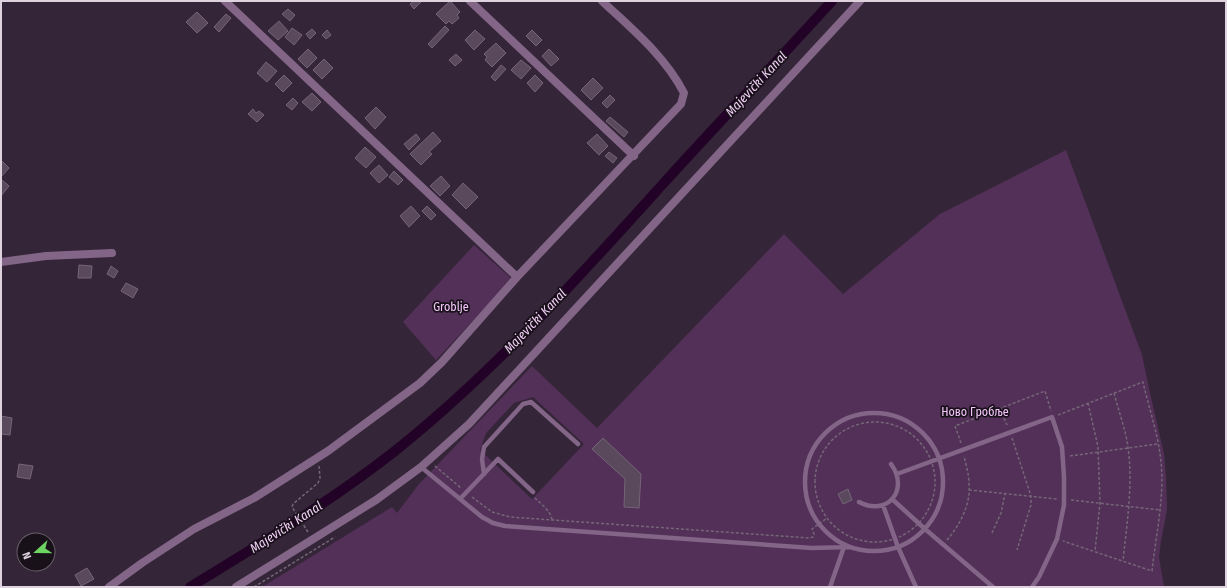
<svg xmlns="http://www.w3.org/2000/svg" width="1227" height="588" viewBox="0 0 1227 588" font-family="'Fira Sans Condensed',sans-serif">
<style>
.green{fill:#533058;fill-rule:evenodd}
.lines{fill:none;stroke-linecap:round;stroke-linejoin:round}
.canal{stroke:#220327;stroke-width:10}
.building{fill:#5a495d;stroke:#766479}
.path{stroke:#756778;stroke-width:1.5;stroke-dasharray:3 2;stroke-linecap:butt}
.lane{stroke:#826587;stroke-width:4.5}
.street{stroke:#826587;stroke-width:8}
.labels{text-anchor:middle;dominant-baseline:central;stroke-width:3.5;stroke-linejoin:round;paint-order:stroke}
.park-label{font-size:12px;fill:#f4c6fb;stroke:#19111a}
.water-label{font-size:13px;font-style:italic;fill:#f3d0f8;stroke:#19111a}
</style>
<rect width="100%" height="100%" fill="#352538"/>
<path class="green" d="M1066,150L1142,355L1150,393L1164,454L1166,478L1167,510L1161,541L1159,557L1164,587H262L392,507L397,513L419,484L532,366L597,428L784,234L843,294L940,214ZM533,397L584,444L532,499L480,450L486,433L514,403Z
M474,245L512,279L436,360L403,322Z"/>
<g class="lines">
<path class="canal" d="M190,587C260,544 330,502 395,451C494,372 578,278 662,185C718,123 776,63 832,1"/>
</g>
<path class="building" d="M414,1H422L414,9L410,4Z
M450,1L460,12L457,15L459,18L452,24L449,21L446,24L436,14Z
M288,9L295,15L290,21L282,14Z
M197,12L208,23L197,33L186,22Z
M226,14L231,18L219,32L214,27Z
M279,21L288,31L278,40L268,31Z
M445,26L449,30L432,48L428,44Z
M292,28L302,35L294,45L285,37Z
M312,29L316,33L310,39L306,34Z
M327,30L331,35L326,39L322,35Z
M475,30L485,39L474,50L465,40Z
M532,30L542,40L536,46L526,36Z
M496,43L506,53L492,67L485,60L487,57L484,54Z
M308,49L317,58L307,68L298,59Z
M549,49L559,59L551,66L542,56Z
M456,54L462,60L455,66L449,60Z
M324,59L333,68L322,79L313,70Z
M521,60L531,68L521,79L511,70Z
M266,62L277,71L267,82L257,73Z
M501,65L506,69L495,81L491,77Z
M284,75L292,83L283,92L275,84Z
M535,75L543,83L535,92L527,83Z
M593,78L603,88L591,100L581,90Z
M312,93L321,102L312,111L302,102Z
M610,95L615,100L607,108L602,103Z
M293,98L298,103L292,110L286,105Z
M376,107L386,117L375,129L365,118Z
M253,109L256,113L259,111L264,115L257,122L248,114Z
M610,117L628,132L624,137L606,121Z
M433,132L441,141L429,152L432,154L421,165L410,154Z
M416,134L420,139L409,150L404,144Z
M597,134L608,146L599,155L587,143Z
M365,147L376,157L366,168L355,158Z
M609,152L617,158L613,163L605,156Z
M1,160L9,168L1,177Z
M379,165L388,175L379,183L370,173Z
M394,171L403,180L398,185L389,177Z
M441,176L450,186L440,196L430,186Z
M2,180L9,186L1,196V182Z
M463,183L478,197L466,209L452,195Z
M411,206L420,216L409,227L400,216Z
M427,206L436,215L431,220L422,211Z
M79,265L92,266L91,278H78Z
M111,266L118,271L114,278L107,274Z
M126,283L138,289L133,298L121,291Z
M1,416L12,418L10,435L1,434Z
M603,438L641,474L639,508L624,507L625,479L592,449Z
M19,464L33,466L30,479L17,477Z
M848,489L852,500L843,504L838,494Z
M87,568L94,579L81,586L75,575Z"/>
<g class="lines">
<path class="path" d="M1114,393C1118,409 1124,425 1127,441C1134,480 1127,522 1123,561
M1088,403L1098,447L1099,474L1100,503L1095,551
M1000,409L1007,425
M1058,415L1143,382C1148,405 1157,431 1160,454C1166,492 1156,533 1152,571L1063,541
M815 482a60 60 0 1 1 120 0a60 60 0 1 1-120 0Z
M1012,438L1031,496V505L1017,550
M961,443L955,426L1045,391L1051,411
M1070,456L1157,444
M435,466L461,488
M969,490L1057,499
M472,497L492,512L510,517L809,538L813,537L814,534L812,529L827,518
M535,498C541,504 551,511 552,520
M1071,500L1160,510
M308,532L292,507L293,504L318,483L320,478L319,466
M992,533L1001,513L1005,494
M947,540C960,525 971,504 969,484C969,474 966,465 964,456
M254,587L335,537"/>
<path class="lane" d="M805 482a69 69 0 1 1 138 0a69 69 0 1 1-138 0Z
M421,467L482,517L493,523L505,526L812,548L850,547
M484,474L482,459L484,447L523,404L531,402L578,444
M897,474L1052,417L1062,447L1064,477V505L1057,539L1039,577L1032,587
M460,499L498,459L533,492
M892,499L925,529L993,587
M859,502C887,517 910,490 891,464
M883,505L898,547L916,587
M830,587L844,547"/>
<path class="street" d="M225,1L517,277
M470,1L634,156
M1,262L46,256L112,253
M109,587L142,563L194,529L254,498L328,451L420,383L442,362L517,277L681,104L684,93C665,56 632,29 602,1
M236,587L376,500L421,467L469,424L860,1"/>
</g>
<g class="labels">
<g class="park-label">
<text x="451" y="307">Groblje</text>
<text x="975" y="412">Ново Гробље</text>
</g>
<g class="water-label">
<text transform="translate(756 84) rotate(-47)">Majevički Kanal</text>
<text transform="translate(535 321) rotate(-46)">Majevički Kanal</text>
<text transform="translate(286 527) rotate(-33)">Majevički Kanal</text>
</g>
</g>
<rect width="1227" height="588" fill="none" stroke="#ddd2de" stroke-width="4"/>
<g transform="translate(36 552) rotate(249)"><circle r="19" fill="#19111a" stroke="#675e68"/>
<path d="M0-3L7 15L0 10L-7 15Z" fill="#6dd361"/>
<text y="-6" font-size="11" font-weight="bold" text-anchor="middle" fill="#ddd2de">N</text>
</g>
</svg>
